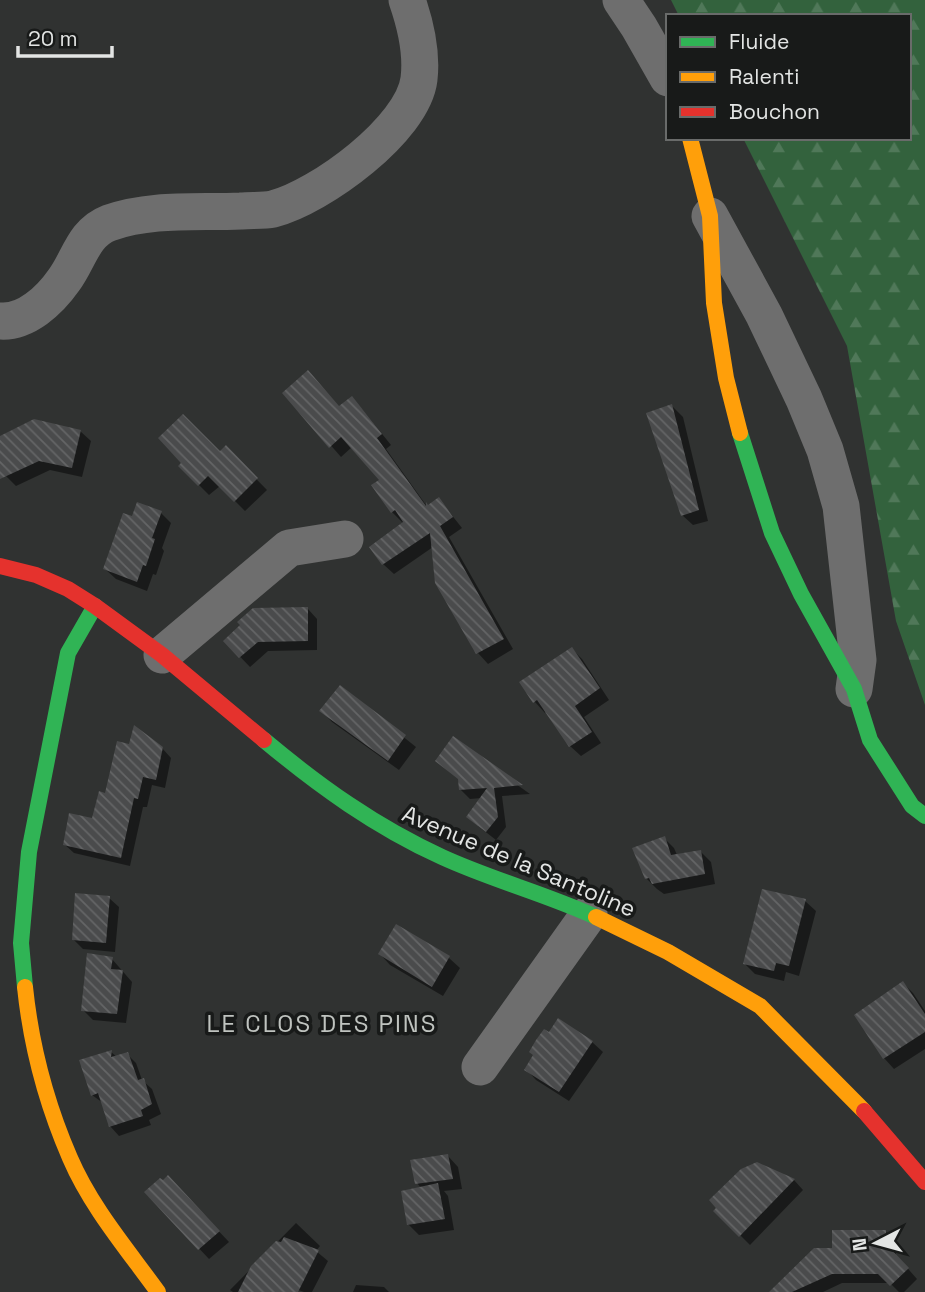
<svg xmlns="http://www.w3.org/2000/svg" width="925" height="1292" viewBox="0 0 925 1292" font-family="'Space Grotesk',sans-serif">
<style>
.forest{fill:url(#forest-firs)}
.shadow{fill:#0007}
.building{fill:url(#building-back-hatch)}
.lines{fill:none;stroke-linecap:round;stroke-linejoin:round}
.street{stroke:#6e6e6e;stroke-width:37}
.fast{stroke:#30b455;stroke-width:16}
.slow{stroke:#ff9f0a;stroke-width:16}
.jam{stroke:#e5322d;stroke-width:16}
.labels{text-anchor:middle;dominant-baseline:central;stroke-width:7;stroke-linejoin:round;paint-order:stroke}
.street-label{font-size:23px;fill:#e3e5e4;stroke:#181a19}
.neighbourhood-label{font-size:24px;letter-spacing:2px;fill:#bfc3bf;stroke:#181a19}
</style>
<defs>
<pattern id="forest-firs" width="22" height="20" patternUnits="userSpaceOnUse" patternTransform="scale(1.75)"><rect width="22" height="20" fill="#33623d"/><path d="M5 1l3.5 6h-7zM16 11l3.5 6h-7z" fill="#507859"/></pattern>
<pattern id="building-back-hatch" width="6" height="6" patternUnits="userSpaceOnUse" patternTransform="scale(1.75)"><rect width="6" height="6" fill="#4a4b4c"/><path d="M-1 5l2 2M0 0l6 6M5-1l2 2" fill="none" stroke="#646566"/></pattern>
</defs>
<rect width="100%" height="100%" fill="#303231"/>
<path class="forest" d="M671,0H925V705L896,621L847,346L743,138H909V16H679Z"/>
<path class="shadow" d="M285,393L339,408L362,409L391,445L386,449L426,505L428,507L439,499L462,528L449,537L513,649L488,664L478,653L437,583L433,547L394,574L383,564L404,524L392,512L374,486L382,480L352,447L341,457Z
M672,406L683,417L708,521L693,525L682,515Z
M80,431L91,441L82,477L50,470L16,486L6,476L0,463V438Z
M226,448L267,490L245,511L220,486L209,495L180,466L184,463L220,454Z
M161,513L171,523L162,548L164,551L156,575L153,574L147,591L116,579L105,569L133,518Z
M308,609L317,619V650L268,651L250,667L225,641Z
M572,649L582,659L609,700L584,717L601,743L581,756L570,746L547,711L545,713L535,702L522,682Z
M341,687L416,747L399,770L332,722L322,711Z
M453,739L530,794L502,796L506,827L496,840L478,826L482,798L470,799L460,789Z
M130,746L162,748L171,758L165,788L152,785L147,807H143L130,866L74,853L64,844L94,820Z
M664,838L674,848L677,855L700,851L711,862L715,884L664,894L657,889L646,878Z
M109,898L119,907L115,952L83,949L73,939Z
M805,901L816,911L799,976L786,972L784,981L755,974L745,964Z
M397,926L449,958L460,968L443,996L390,965L380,954Z
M112,959L132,982L126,1023L93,1020L83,1010Z
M903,983L913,993L925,1011V1049L894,1069L884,1058Z
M559,1020L592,1042L603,1052L569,1101L536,1080L526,1069Z
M111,1052L117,1057L127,1054L136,1063L142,1080L152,1089L161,1114L149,1120L151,1125L119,1136L110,1126L103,1103L92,1095Z
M448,1156L458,1167L462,1189L444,1191L448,1196L454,1230L419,1235L408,1224L422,1189L417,1183Z
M794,1180L803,1190L750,1245L716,1211Z
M178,1188L229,1242L209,1259L146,1192Z
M296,1223L320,1246L316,1251L328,1261L312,1292H304L284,1285L277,1292H233L230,1290Z
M886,1232L896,1242V1255L917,1279L904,1292H899L890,1283H842L823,1292H771L833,1250Z
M356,1285L384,1287L389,1292H353Z"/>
<path class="building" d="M308,370L339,406L352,396L382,434L377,438L426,506V502L428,505L439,497L453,517L440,526L504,639L476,654L435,583L430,533L382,565L369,547L403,522L395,510L391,513L371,485L379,480L341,437L329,448L282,393Z
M672,404L699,510L681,516L646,413Z
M183,414L220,451L226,445L258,478L234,502L208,476L198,486L178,466L181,463L158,438Z
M34,419L81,430L72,468L39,461L0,479V436Z
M137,502L162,511L152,538L155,539L146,566L143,565L137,582L103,569L123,513L132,516Z
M308,607V641L258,642L239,658L223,641L240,625L237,622L253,608Z
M572,647L600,688L575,706L592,732L569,747L537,700L533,703L519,682Z
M340,685L406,735L388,761L319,711Z
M134,725L163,747L156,780L143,777L138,799L134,798L121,858L63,845L69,813L92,818L99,791L105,793L117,741L129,744Z
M453,736L523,785L494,788L498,817L486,832L466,817L487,788L459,790L458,779L435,761Z
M665,836L671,855L701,850L705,874L652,884L649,878L645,879L632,848Z
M762,889L806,899L789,966L776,963L774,971L743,964Z
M75,893L110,896L106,943L72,940Z
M396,924L450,956L432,987L378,954Z
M87,953L113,957L111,969L123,970L117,1014L81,1011Z
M903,981L925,1014V1032L883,1059L854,1015Z
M558,1018L593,1041L559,1092L524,1070L533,1055L529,1052L536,1040L544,1029L549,1032Z
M112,1050L111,1057L128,1052L138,1080L144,1078L152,1104L141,1110L143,1116L109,1127L98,1093L91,1096L79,1060Z
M448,1154L453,1179L415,1184L410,1160Z
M757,1162L795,1179L739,1237L713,1211L716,1208L709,1200L741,1169Z
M168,1175L220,1231L198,1250L144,1192L160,1178L163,1180Z
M438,1183L445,1219L407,1225L401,1191Z
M832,1230H886V1244L909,1268L890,1286L878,1274H832L792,1292H769L814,1248H832Z
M284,1237L319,1250L298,1292H238L251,1266L276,1241L281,1242Z"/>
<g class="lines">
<path class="street" d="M621,0L639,27L668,78
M710,216L764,315L804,399L825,450L841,506L858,660L854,689
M0,321C26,323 50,300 64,280C79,260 83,233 109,223C152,208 197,213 241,211C251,210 263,211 273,209C320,197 413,129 419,79C422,54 415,23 407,0
M162,655L289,548L345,539
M480,1067L589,914"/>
<path class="fast" d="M740,433L772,533L801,594L854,689L870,740L912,806L925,816
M264,740C319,786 376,827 442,857C492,880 546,894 596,917
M25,987L21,943L29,852L68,653L95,606"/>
<path class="slow" d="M690,138L710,216L714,303L726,378L740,433
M596,917L668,952L760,1006L864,1111
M25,987C31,1045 47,1105 70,1158C91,1207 127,1249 158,1292"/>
<path class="jam" d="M0,566L36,575L68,589L95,606L162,655L264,740
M864,1111L925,1182"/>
</g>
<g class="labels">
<g class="street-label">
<text transform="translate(519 861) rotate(23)">Avenue de la Santoline</text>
</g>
<g class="neighbourhood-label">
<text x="322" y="1023">LE CLOS DES PINS</text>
</g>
</g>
<rect x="666" y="14" width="245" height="126" fill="#181a19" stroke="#696b6a" stroke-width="2"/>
<rect x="680" y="37" width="35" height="10" fill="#30b455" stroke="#696b6a" stroke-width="2"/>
<text x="729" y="49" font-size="21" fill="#e3e5e4">Fluide</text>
<rect x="680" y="72" width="35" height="10" fill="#ff9f0a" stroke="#696b6a" stroke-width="2"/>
<text x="729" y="84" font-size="21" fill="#e3e5e4">Ralenti</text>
<rect x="680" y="107" width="35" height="10" fill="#e5322d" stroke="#696b6a" stroke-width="2"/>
<text x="729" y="119" font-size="21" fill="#e3e5e4">Bouchon</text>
<g transform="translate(876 1243) rotate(264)" stroke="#181a19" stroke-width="5" paint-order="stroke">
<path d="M0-5L12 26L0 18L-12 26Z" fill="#e3e5e4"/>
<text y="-10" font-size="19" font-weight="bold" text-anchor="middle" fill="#e3e5e4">N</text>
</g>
<path d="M18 46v10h94v-10" fill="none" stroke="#e3e5e4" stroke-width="3.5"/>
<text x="28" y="46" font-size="21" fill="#e3e5e4" stroke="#181a19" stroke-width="5" paint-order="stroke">20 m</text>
</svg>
